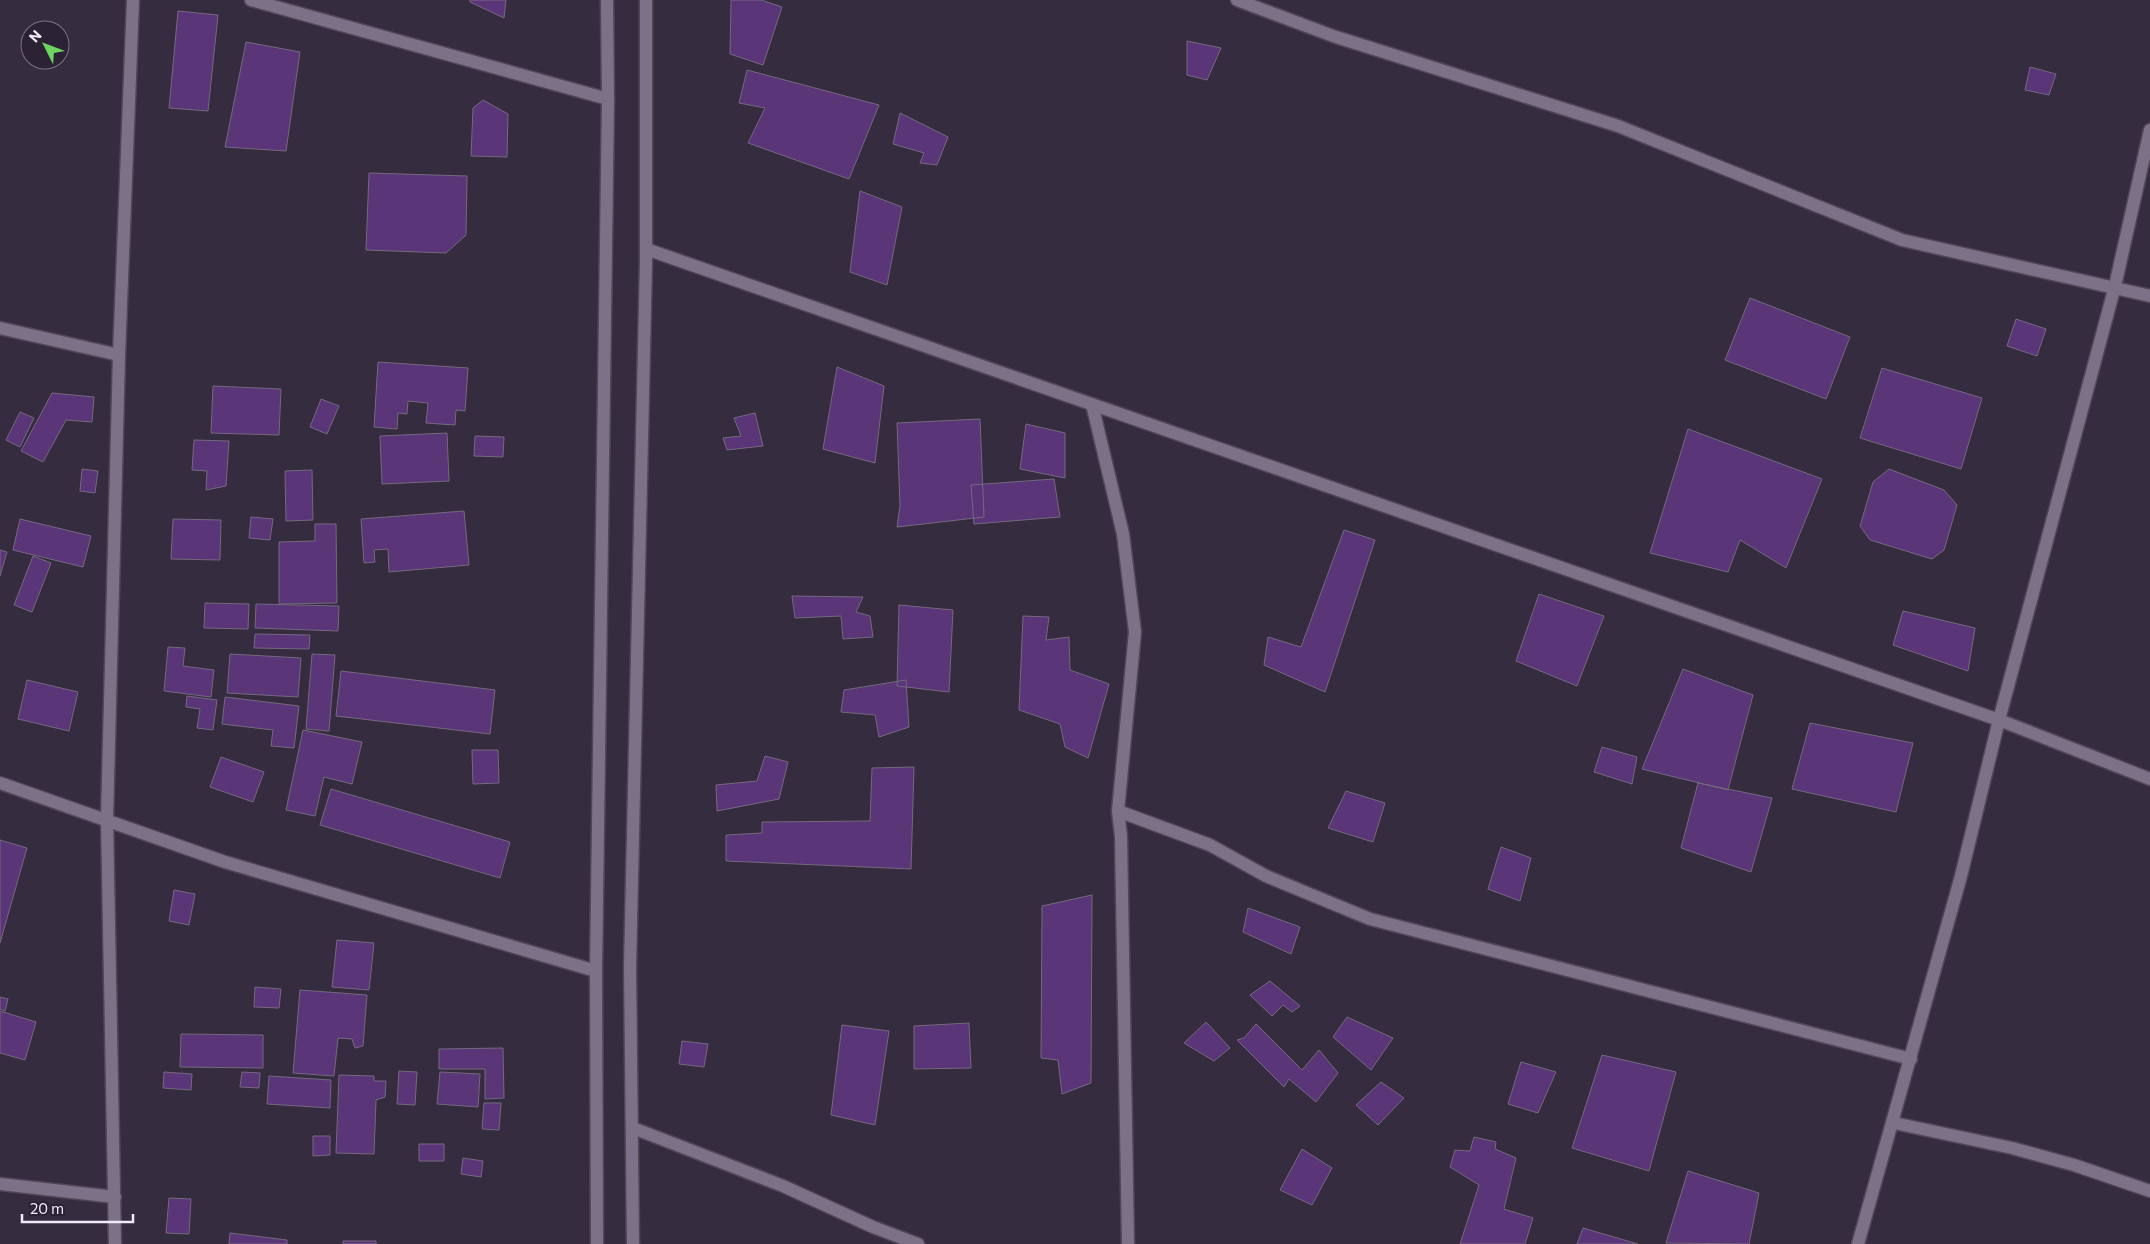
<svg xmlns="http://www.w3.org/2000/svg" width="2150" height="1244" viewBox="0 0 2150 1244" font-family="Commissioner,sans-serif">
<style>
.building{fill:#5a3578;stroke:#74697f}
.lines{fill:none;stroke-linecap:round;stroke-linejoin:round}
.minor-casing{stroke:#504757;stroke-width:15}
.minor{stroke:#7d7188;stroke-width:12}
</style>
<rect width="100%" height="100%" fill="#362c3f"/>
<path class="building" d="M470,0H506L504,18L470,2Z
M731,0H761L782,7L763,65L730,54Z
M178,11L218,15L208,111L169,108Z
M1187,41L1221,48L1207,80L1187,75Z
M246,42L300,52L286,151L225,147Z
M2030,67L2056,74L2049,95L2025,90Z
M747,70L879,105L849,179L748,143L765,108L739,103Z
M483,100L508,114L507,157L471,156L473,108Z
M900,113L948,137L937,165L920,163L924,153L893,144Z
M369,173L467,176L466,235L446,253L366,250Z
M860,191L902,207L887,285L850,272Z
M1750,298L1850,337L1826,399L1725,360Z
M2016,319L2046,329L2037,356L2007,346Z
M378,362L468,368L465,411L456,410L455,425L426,423L428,403L408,401L407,414L398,413L397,429L374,427Z
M837,367L884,386L875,463L823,449Z
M1882,368L1982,398L1961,469L1860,438Z
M213,386L281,389L279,435L211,433Z
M52,393L94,397L92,422L66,420L43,462L21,451Z
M321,399L339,406L327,434L310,427Z
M20,412L34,418L20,447L6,440Z
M755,413L763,446L727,450L723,438L741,436L734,418Z
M980,419L984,517L897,527L900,506L897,423Z
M1026,424L1065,433V478L1020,469Z
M1688,429L1822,479L1786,568L1740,540L1728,572L1650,553Z
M447,433L449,481L382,484L380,436Z
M475,436L504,437L503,457L474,456Z
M194,440L229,441L226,486L206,490L207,471L192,470Z
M82,469L98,471L95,493L80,491Z
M1889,469L1944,490L1957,505L1944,550L1932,559L1870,540L1860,526L1873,482Z
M312,470L313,520L286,521L285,471Z
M1054,479L1060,517L974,524L971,485Z
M464,511L469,565L389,572L388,549L374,550L375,562L364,563L361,519Z
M251,517L273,519L270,540L249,538Z
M20,519L91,536L83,567L13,550Z
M173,519L221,520L220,560L171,559Z
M315,524H336L337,603L279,604V542L315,541Z
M1344,530L1375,540L1325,692L1264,665L1268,637L1301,647Z
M0,550L7,552L0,576Z
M33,556L51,563L32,612L14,605Z
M1539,594L1604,616L1577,686L1516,661Z
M792,596L863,597L856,612L870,616L873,637L843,639L841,616L795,618Z
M205,603L249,604L248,629L204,628Z
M256,604L339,606L338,631L255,628Z
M899,605L953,610L949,692L897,686Z
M1903,611L1975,628L1968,671L1893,645Z
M1023,616L1049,617L1046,640L1069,637L1070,670L1109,684L1088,758L1065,747L1060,724L1019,710Z
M255,634L310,635L309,649L254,648Z
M168,647L185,648L183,666L214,670L211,697L164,691Z
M230,654L301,658L298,697L227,693Z
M312,654L335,655L329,731L306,729Z
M1683,669L1753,695L1728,790L1642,769Z
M341,671L495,690L490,734L336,716Z
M27,680L78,692L69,731L18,719Z
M906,680L909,727L879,737L875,715L841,712L844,690Z
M187,696L217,700L213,730L197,728L200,709L186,707Z
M225,697L299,706L294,748L271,746L273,730L222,724Z
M1810,723L1913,743L1896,812L1792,789Z
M303,730L362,742L352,784L324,777L315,816L286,810Z
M1602,747L1637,757L1632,784L1594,772Z
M472,750H498L499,783L473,784Z
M765,756L788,762L779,799L717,811L716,785L757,781Z
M221,757L264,772L253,802L210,787Z
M914,767L911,869L726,861V835L762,833V822L870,821L872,768Z
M1698,783L1772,798L1751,872L1681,848Z
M331,789L510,842L500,878L320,825Z
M1346,791L1385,803L1373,842L1328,828Z
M0,840L27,848L0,943Z
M1501,847L1531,858L1520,901L1488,889Z
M174,890L195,894L189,925L169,921Z
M1092,895L1091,1083L1062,1094L1058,1060L1041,1058L1042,906Z
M1248,908L1300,927L1291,954L1243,932Z
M337,940L374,943L369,990L332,987Z
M1270,981L1300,1006L1292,1012L1283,1005L1272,1016L1250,995Z
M255,987L281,989L279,1008L254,1007Z
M300,990L367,995L363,1046L355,1048L352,1039L338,1038L334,1076L293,1073Z
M0,997L8,999L5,1011L0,1009Z
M0,1011L36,1022L25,1060L0,1053Z
M1347,1017L1393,1038L1371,1070L1333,1037Z
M1206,1022L1230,1048L1214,1061L1184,1043Z
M969,1023L971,1068L914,1069V1026Z
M1256,1024L1302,1070L1319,1050L1338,1073L1316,1102L1289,1079L1284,1087L1237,1040L1244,1038Z
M842,1025L889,1031L875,1125L831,1115Z
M181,1034L263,1035V1068L180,1067Z
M682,1041L708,1044L704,1067L679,1064Z
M503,1048L504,1098L485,1099V1069H439V1049Z
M1602,1055L1676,1072L1649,1171L1572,1148Z
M1521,1062L1556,1072L1538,1113L1508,1104Z
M399,1071L417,1072L415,1105L397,1104Z
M164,1072L192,1074L191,1090L163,1088Z
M242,1072L260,1073L259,1088L240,1087Z
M440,1072L480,1074L478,1107L437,1104Z
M339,1075L374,1076V1081H386L385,1097L376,1100L374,1154L336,1153Z
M269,1076L331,1080L330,1108L267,1104Z
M1381,1082L1404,1098L1378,1125L1356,1105Z
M484,1103H501L499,1130L482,1129Z
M313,1136H330V1155L313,1156Z
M1474,1137L1496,1142L1495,1149L1516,1158L1504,1209L1533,1218L1525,1244H1460L1479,1185L1450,1167L1455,1150L1470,1151Z
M419,1144H444V1161H419Z
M1302,1149L1332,1168L1312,1205L1280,1190Z
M463,1158L483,1161L481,1177L461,1174Z
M1688,1171L1759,1193L1749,1244L1666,1243Z
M169,1198L191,1199L189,1234L166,1233Z
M1583,1228L1638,1244H1577Z
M230,1233L287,1240V1244H229Z
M343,1241H376V1244H343Z"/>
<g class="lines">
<defs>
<path id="minor" d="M251,0L608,99
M1237,0L1333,36L1618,126L1902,240L2150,296
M646,249L1999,720L2150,779
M0,328L119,355
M1092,404L1123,534L1135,632L1118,811
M0,783L225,862L596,971
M1894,1123L2012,1148L2074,1165L2150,1191
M633,1128L783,1186L873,1227L918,1244
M0,1184L115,1197
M115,1244L107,819L119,355L133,0
M597,1244L596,971L608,99L607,0
M633,1244L630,967L646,261V0
M1128,1244L1121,836L1118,811L1210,845L1266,876L1370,919L1911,1059
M1858,1244L1961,876L1999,720L2115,286L2150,130"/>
</defs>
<use href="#minor" class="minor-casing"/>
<use href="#minor" class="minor"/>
</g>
<g transform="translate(45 45) rotate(312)"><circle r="24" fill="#2c2235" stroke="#7a7283"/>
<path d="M0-4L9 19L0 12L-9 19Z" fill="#6dd361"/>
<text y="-8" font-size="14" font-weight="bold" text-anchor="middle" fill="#f0eaf7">N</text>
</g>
<path d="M22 1214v8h111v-8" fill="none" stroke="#f0eaf7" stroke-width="2.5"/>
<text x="30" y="1214" font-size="15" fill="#f0eaf7" stroke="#2c2235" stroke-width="4" paint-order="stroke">20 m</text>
</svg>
